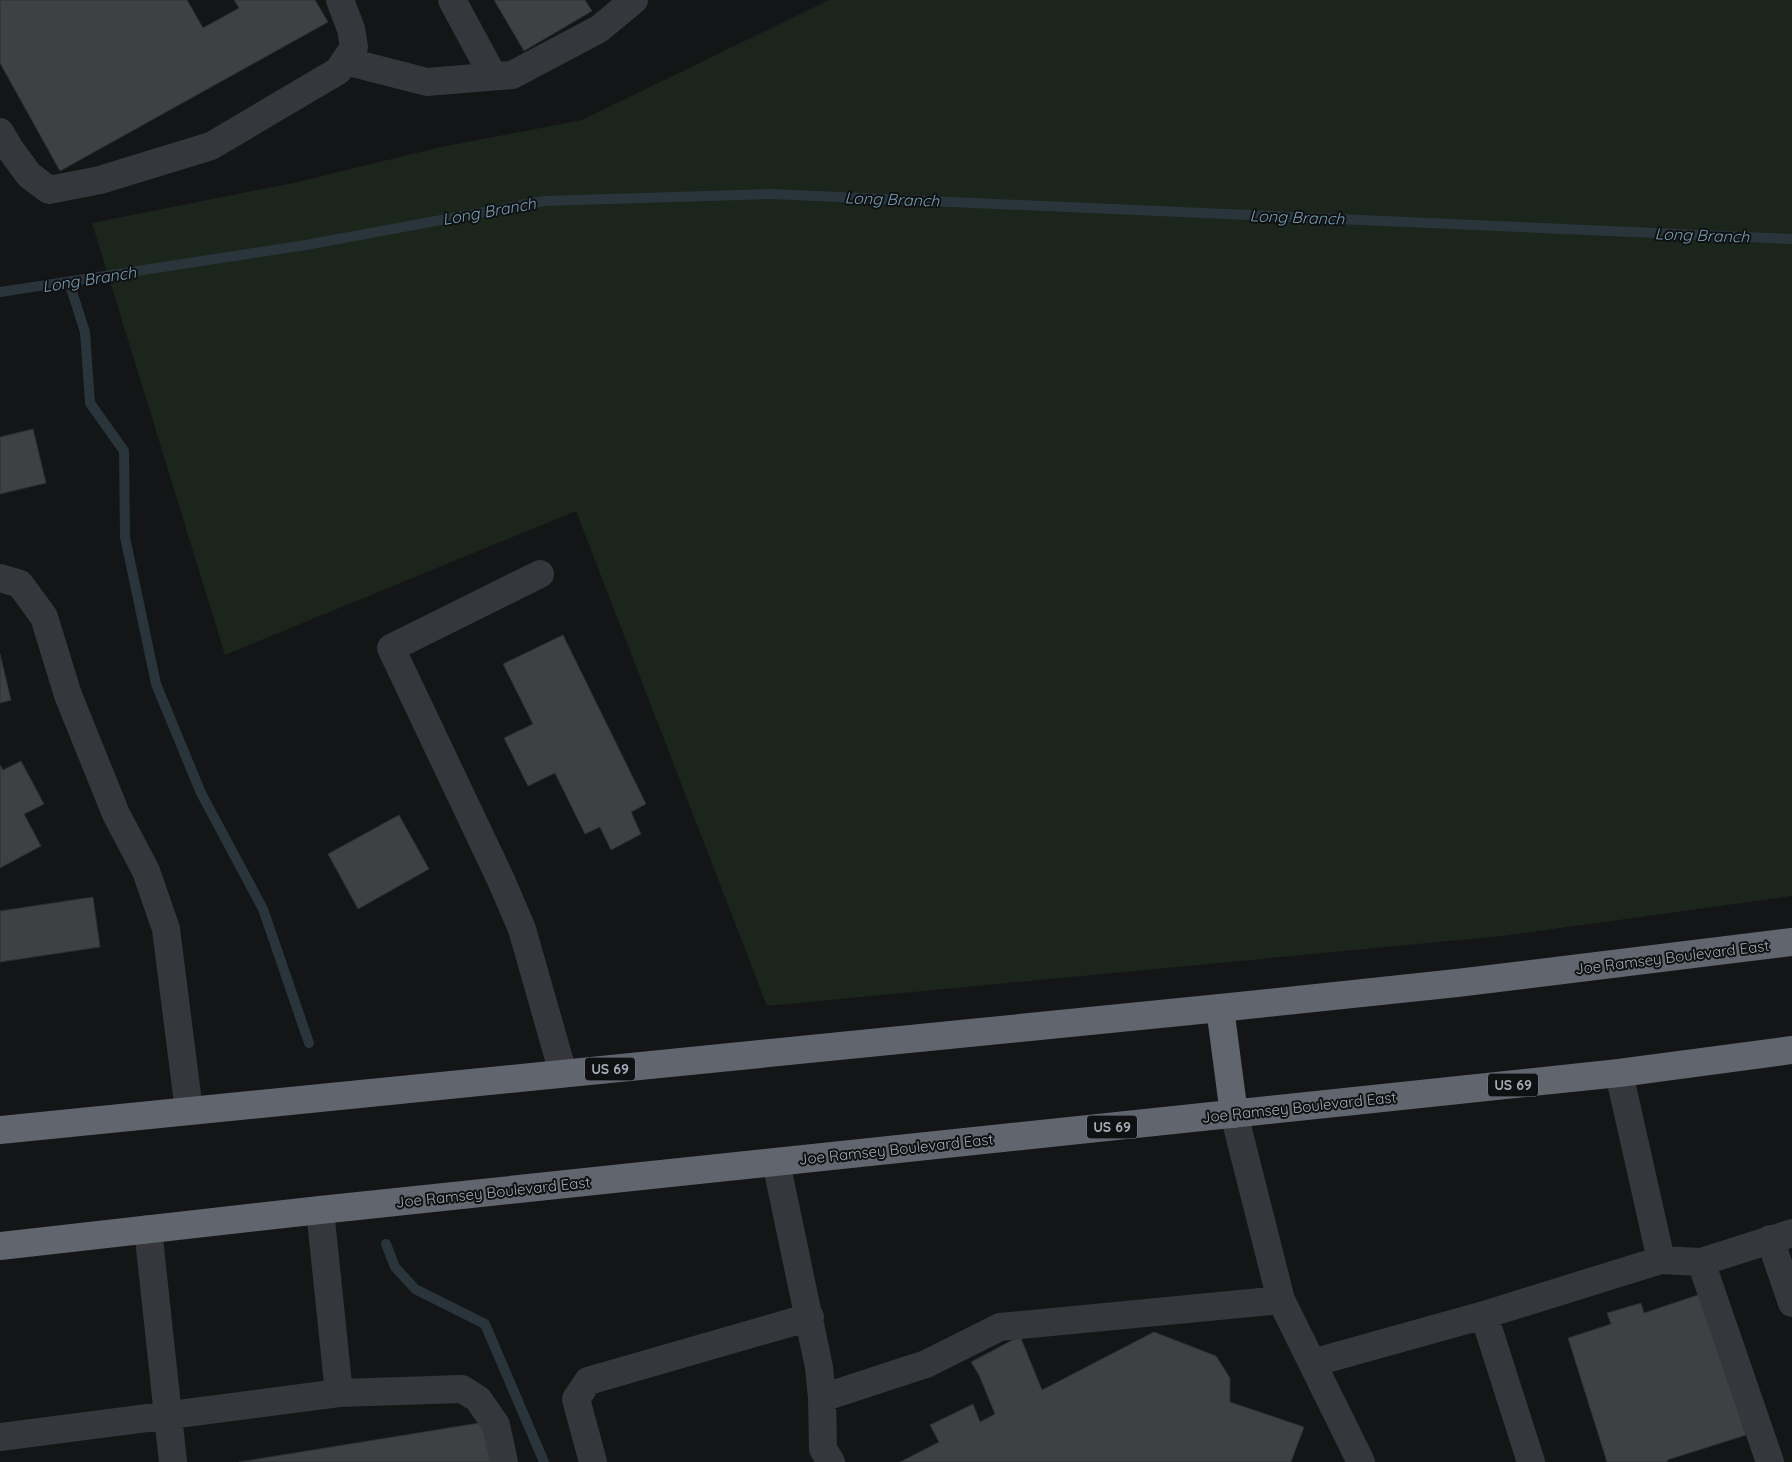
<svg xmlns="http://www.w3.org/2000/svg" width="1792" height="1462" viewBox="0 0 1792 1462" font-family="Quicksand,sans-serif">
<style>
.green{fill:#1c251c}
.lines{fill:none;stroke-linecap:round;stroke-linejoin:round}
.stream{stroke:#29353b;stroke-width:10}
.building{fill:#3e4044;stroke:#2e2f33}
.minor{stroke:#35373c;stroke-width:28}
.highway{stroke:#61656d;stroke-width:28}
.labels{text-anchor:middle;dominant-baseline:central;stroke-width:4;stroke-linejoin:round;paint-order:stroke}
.shield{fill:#0f1011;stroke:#787e86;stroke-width:1}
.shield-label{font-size:14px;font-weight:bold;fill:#a5adb8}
.street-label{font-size:15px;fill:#a5adb8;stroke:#0f1011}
.water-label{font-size:16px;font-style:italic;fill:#79a0b6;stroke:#0f1011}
</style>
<rect width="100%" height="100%" fill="#141516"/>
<path class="green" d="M829,0H1792V896L1502,936L767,1006L576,511L225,655L92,223L293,183L441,147L582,120Z"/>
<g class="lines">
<path class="stream" d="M69,282L85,332L90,403L124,451L125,537L156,684L201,793L263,909L309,1043
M0,292L306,245L544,201L771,194L1792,239
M386,1244L395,1267L415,1289L485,1324L544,1462"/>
</g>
<path class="building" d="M0,0H187L203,28L239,8L234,0H315L328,22L60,171L0,63Z
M494,0H585L592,11L524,51Z
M33,429L46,483L0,494V437Z
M563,635L646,804L631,812L641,834L611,850L600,827L585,834L555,773L528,786L504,738L533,724L503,664Z
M0,654L11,700L0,703Z
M21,761L44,804L24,814L41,846L0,868V765L3,770Z
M399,815L429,869L358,909L328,854Z
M93,897L100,947L0,962V911Z
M1701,1294L1746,1435L1667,1460L1668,1462H1607L1568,1338L1611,1324L1607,1313L1641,1303L1644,1313Z
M1154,1332L1216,1356L1230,1378V1402L1304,1427L1291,1462H900L939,1442L930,1425L973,1404L980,1422L995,1414L979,1375L971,1362L1020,1336L1042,1390Z
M485,1422L491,1462H239Z"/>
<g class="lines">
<path class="minor" d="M452,0L493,76
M345,61L427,82L512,75L599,29L634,0
M0,132L10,149L29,175L49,190L100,180L211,146L338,71L354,47L351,29L340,0
M540,574L391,648L501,880L522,929L563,1073
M0,578L20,584L44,617L68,695L116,814L146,871L166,929L189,1111
M1619,1073L1661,1260
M1234,1114L1281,1300L1361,1462
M776,1162L819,1367L822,1398L823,1449L831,1462
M148,1229L173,1462
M1770,1239L1792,1303
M1701,1262L1770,1462
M1484,1315L1531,1462
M1312,1363L1484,1315L1661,1260L1701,1262L1792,1233
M339,1393L462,1389L478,1399L496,1425L504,1462
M822,1398L926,1364L1000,1327L1281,1300
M0,1437L339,1393L320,1210
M593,1462L576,1399L588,1381L810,1317"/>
<path class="highway" d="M1220,1008L1234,1114
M0,1130L1220,1008L1457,983L1792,942
M0,1246L320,1210L1619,1073L1792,1050"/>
</g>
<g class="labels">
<g class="shield">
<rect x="585" y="1057.5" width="50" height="23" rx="4"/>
<rect x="1488" y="1073.5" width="50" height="23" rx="4"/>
<rect x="1087" y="1115.5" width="50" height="23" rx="4"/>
</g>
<g class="shield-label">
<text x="610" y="1069">US 69</text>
<text x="1513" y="1085">US 69</text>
<text x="1112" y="1127">US 69</text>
</g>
<g class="street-label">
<text transform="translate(1672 957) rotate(-7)">Joe Ramsey Boulevard East</text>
<text transform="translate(1299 1107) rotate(-6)">Joe Ramsey Boulevard East</text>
<text transform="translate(896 1149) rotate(-6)">Joe Ramsey Boulevard East</text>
<text transform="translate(493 1192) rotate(-6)">Joe Ramsey Boulevard East</text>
</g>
<g class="water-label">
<text transform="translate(892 199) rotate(2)">Long Branch</text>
<text transform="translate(489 211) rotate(-10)">Long Branch</text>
<text transform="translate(1297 217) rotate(2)">Long Branch</text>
<text transform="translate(1702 235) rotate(2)">Long Branch</text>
<text transform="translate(89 279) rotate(-9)">Long Branch</text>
</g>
</g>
</svg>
